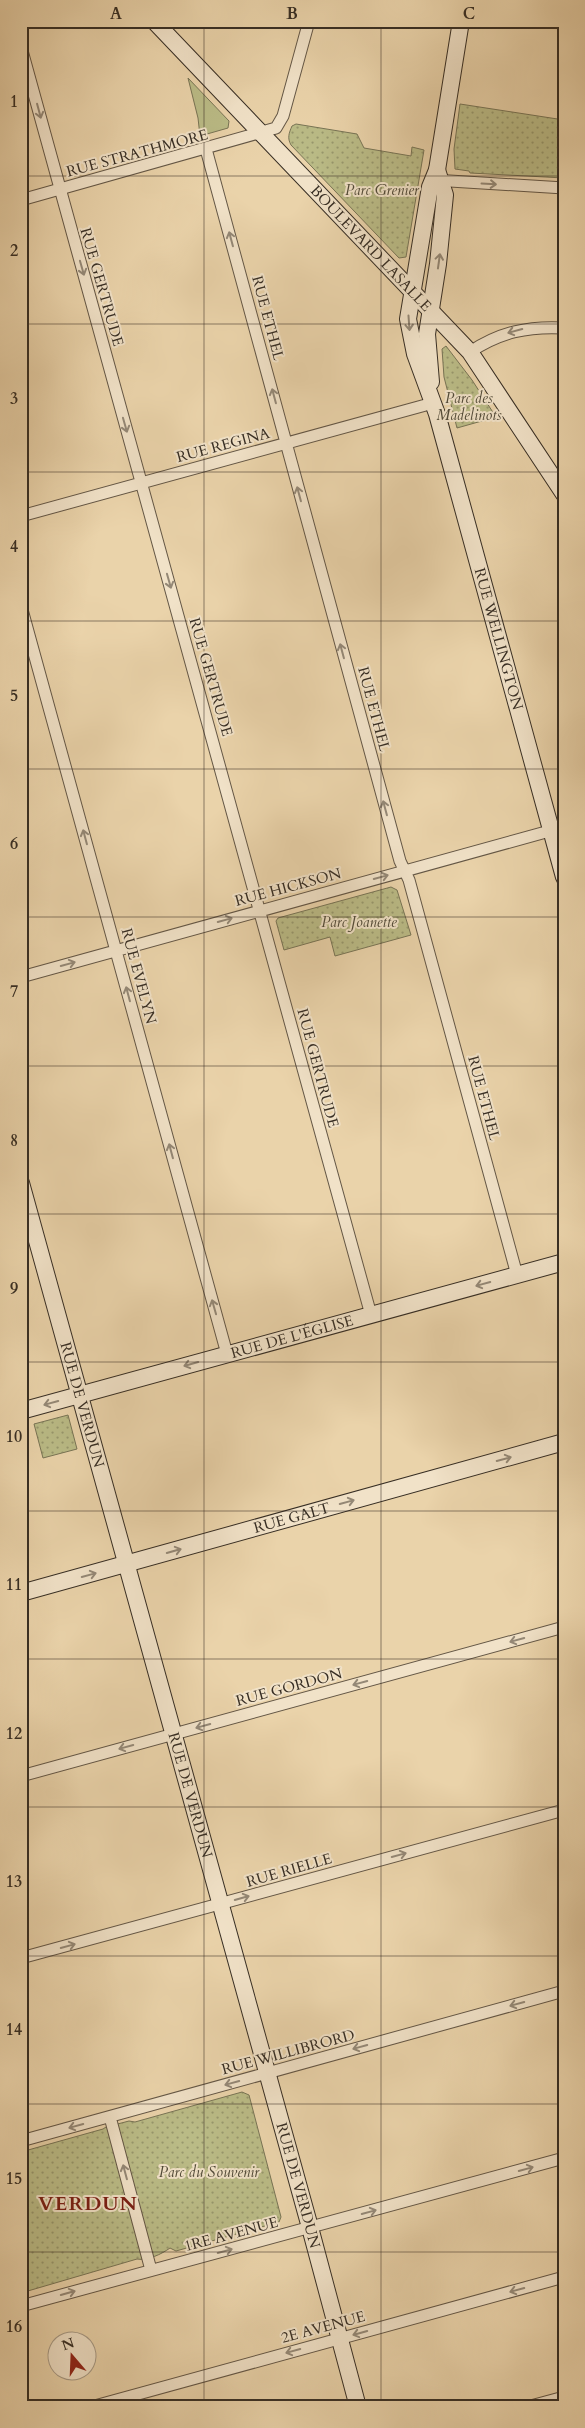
<svg xmlns="http://www.w3.org/2000/svg" width="585" height="2428" viewBox="0 0 585 2428" font-family="Cardo,serif">
<style>
.grass{fill:#babb86;stroke:#787455}
.park{fill:url(#park-dots);stroke:#787455}
.lines{fill:none;stroke-linecap:round;stroke-linejoin:round}
.street-casing{stroke:#645746;stroke-width:13}
.secondary-casing{stroke:#372e24;stroke-width:18}
.street{stroke:#f1e2c8;stroke-width:11}
.secondary{stroke:#f1e2c8;stroke-width:16}
.oneway{stroke:#948876}
.grid{fill:none;stroke:#372e24;stroke-width:1;stroke-opacity:0.55}
.labels{text-anchor:middle;dominant-baseline:central;stroke-width:4;stroke-linejoin:round;paint-order:stroke}
.street-label{font-size:15px;fill:#372e24;stroke:#f1e2c8}
.park-label{font-size:15px;font-style:italic;fill:#514a38;stroke:#f1e2c8}
.district-label{font-size:20px;font-weight:bold;letter-spacing:1px;fill:#7a1f14;stroke:#f1e2c8}
.neatline{fill:none;stroke:#372e24;stroke-width:2}
.grid-label{font-size:16px;text-anchor:middle;font-weight:bold;fill:#372e24}
</style>
<defs>
<pattern id="park-dots" width="8" height="8" patternUnits="userSpaceOnUse" patternTransform="scale(1.25)"><rect width="8" height="8" fill="#babb86"/><path d="M2 2h.1M6 6h.1" fill="none" stroke="#98986d" stroke-width="1.8" stroke-linecap="round"/></pattern>
</defs>
<rect width="100%" height="100%" fill="#ead3aa"/>
<filter id="stains"><feTurbulence type="fractalNoise" baseFrequency=".004" numOctaves="4"/><feColorMatrix values="0 0 0 0 .2 0 0 0 0 .09 0 0 0 0 .02 0 0 0 .5 -.17"/></filter>
<radialGradient id="worn" r=".72"><stop offset=".6" stop-color="#630" stop-opacity="0"/><stop offset="1" stop-color="#630" stop-opacity=".3"/></radialGradient>
<path class="grass" d="M188,78L229,121L228,128L200,136L198,118Z"/>
<path class="park" d="M460,104L564,120V178L470,173L469,171L455,169L454,149Z
M296,124L357,134L364,148L411,156L412,147L424,150L406,257L399,258L291,145C287,138 289,133 292,126Z
M446,346L472,380L496,417L457,428L444,377L442,349Z
M391,887L397,890L411,935L335,956L330,937L284,950L276,921L278,918Z
M68,1415L77,1449L43,1458L34,1424Z
M242,2092L249,2095L281,2217L279,2222L176,2251L170,2248C162,2254 147,2261 137,2259L21,2293V2152L103,2129L106,2127L129,2121L135,2122Z"/>
<g class="lines">
<defs>
<path id="street" d="M21,47L371,1315
M206,149L400,861L409,880L517,1275
M434,180L564,188
M21,200L276,128L283,116L309,21
M470,352C500,332 528,326 564,328
M21,516L433,403
M21,606L227,1354
M21,977L564,827
M21,1776L564,1627
M21,1958L564,1810
M110,2117L151,2270
M21,2141L564,1991
M21,2306L564,2158
M91,2407L564,2277
M527,2407L564,2397"/>
<g id="secondary">
<path id="s1" d="M154,21L470,352L564,494"/>
<path id="s2" d="M461,21L437,170L430,187L408,319L415,354L437,414L564,877"/>
<path d="M431,382L427,334L438,264L445,195L437,170"/>
<path id="s3" d="M21,1183L308,2220L358,2407"/>
<path id="s4" d="M21,1411L564,1262"/>
<path id="s5" d="M21,1593L564,1442"/>
</g>
</defs>
<use href="#street" class="street-casing"/>
<use href="#secondary" class="secondary-casing"/>
<use href="#street" class="street"/>
<use href="#secondary" class="secondary"/>
</g>
<defs><path id="oneway-shaft" d="M-6 0H5M1.5-3L5.5 0L1.5 3" fill="none" stroke-width="1.6" stroke-linecap="round" stroke-linejoin="round" transform="scale(1.25)"/></defs>
<g class="oneway">
<use href="#oneway-shaft" transform="translate(39 111) rotate(75)"/>
<use href="#oneway-shaft" transform="translate(489 184) rotate(3)"/>
<use href="#oneway-shaft" transform="translate(231 239) rotate(-105)"/>
<use href="#oneway-shaft" transform="translate(439 261) rotate(-82)"/>
<use href="#oneway-shaft" transform="translate(82 268) rotate(74)"/>
<use href="#oneway-shaft" transform="translate(409 323) rotate(86)"/>
<use href="#oneway-shaft" transform="translate(515 331) rotate(165)"/>
<use href="#oneway-shaft" transform="translate(274 396) rotate(-105)"/>
<use href="#oneway-shaft" transform="translate(125 425) rotate(74)"/>
<use href="#oneway-shaft" transform="translate(299 494) rotate(-105)"/>
<use href="#oneway-shaft" transform="translate(169 581) rotate(74)"/>
<use href="#oneway-shaft" transform="translate(342 651) rotate(-105)"/>
<use href="#oneway-shaft" transform="translate(385 808) rotate(-105)"/>
<use href="#oneway-shaft" transform="translate(85 837) rotate(-105)"/>
<use href="#oneway-shaft" transform="translate(381 877) rotate(-15)"/>
<use href="#oneway-shaft" transform="translate(225 920) rotate(-15)"/>
<use href="#oneway-shaft" transform="translate(68 964) rotate(-15)"/>
<use href="#oneway-shaft" transform="translate(128 994) rotate(-105)"/>
<use href="#oneway-shaft" transform="translate(171 1151) rotate(-105)"/>
<use href="#oneway-shaft" transform="translate(483 1284) rotate(165)"/>
<use href="#oneway-shaft" transform="translate(214 1307) rotate(-106)"/>
<use href="#oneway-shaft" transform="translate(191 1364) rotate(164)"/>
<use href="#oneway-shaft" transform="translate(51 1403) rotate(165)"/>
<use href="#oneway-shaft" transform="translate(504 1459) rotate(-15)"/>
<use href="#oneway-shaft" transform="translate(347 1502) rotate(-15)"/>
<use href="#oneway-shaft" transform="translate(174 1551) rotate(-16)"/>
<use href="#oneway-shaft" transform="translate(89 1575) rotate(-15)"/>
<use href="#oneway-shaft" transform="translate(517 1640) rotate(165)"/>
<use href="#oneway-shaft" transform="translate(360 1683) rotate(165)"/>
<use href="#oneway-shaft" transform="translate(203 1726) rotate(165)"/>
<use href="#oneway-shaft" transform="translate(126 1747) rotate(165)"/>
<use href="#oneway-shaft" transform="translate(399 1855) rotate(-15)"/>
<use href="#oneway-shaft" transform="translate(242 1898) rotate(-16)"/>
<use href="#oneway-shaft" transform="translate(68 1946) rotate(-15)"/>
<use href="#oneway-shaft" transform="translate(517 2004) rotate(165)"/>
<use href="#oneway-shaft" transform="translate(360 2047) rotate(165)"/>
<use href="#oneway-shaft" transform="translate(232 2083) rotate(165)"/>
<use href="#oneway-shaft" transform="translate(76 2126) rotate(165)"/>
<use href="#oneway-shaft" transform="translate(526 2169) rotate(-15)"/>
<use href="#oneway-shaft" transform="translate(125 2172) rotate(-105)"/>
<use href="#oneway-shaft" transform="translate(369 2212) rotate(-15)"/>
<use href="#oneway-shaft" transform="translate(225 2251) rotate(-15)"/>
<use href="#oneway-shaft" transform="translate(517 2290) rotate(165)"/>
<use href="#oneway-shaft" transform="translate(68 2293) rotate(-16)"/>
<use href="#oneway-shaft" transform="translate(360 2333) rotate(164)"/>
<use href="#oneway-shaft" transform="translate(293 2351) rotate(165)"/>
</g>
<path class="grid" d="M204,21V2407M381,21V2407M21,176H564M21,324H564M21,472H564M21,621H564M21,769H564M21,917H564M21,1066H564M21,1214H564M21,1362H564M21,1511H564M21,1659H564M21,1807H564M21,1956H564M21,2104H564M21,2252H564"/>
<g class="labels">
<g class="street-label">
<text transform="translate(137 153) rotate(-15)">RUE STRATHMORE</text>
<text stroke="none"><textPath href="#s1" startOffset="314">BOULEVARD LASALLE</textPath></text>
<text transform="translate(102 287) rotate(74)">RUE GERTRUDE</text>
<text transform="translate(268 318) rotate(75)">RUE ETHEL</text>
<text transform="translate(223 445) rotate(-15)">RUE REGINA</text>
<text stroke="none"><textPath href="#s2" startOffset="636">RUE WELLINGTON</textPath></text>
<text transform="translate(211 677) rotate(74)">RUE GERTRUDE</text>
<text transform="translate(374 709) rotate(75)">RUE ETHEL</text>
<text transform="translate(288 887) rotate(-15)">RUE HICKSON</text>
<text transform="translate(139 976) rotate(75)">RUE EVELYN</text>
<text transform="translate(318 1068) rotate(75)">RUE GERTRUDE</text>
<text transform="translate(484 1098) rotate(75)">RUE ETHEL</text>
<text stroke="none"><textPath href="#s4" startOffset="281">RUE DE L'ÉGLISE</textPath></text>
<text stroke="none"><textPath href="#s3" startOffset="230">RUE DE VERDUN</textPath></text>
<text stroke="none"><textPath href="#s5" startOffset="281">RUE GALT</textPath></text>
<text transform="translate(289 1687) rotate(-15)">RUE GORDON</text>
<text stroke="none"><textPath href="#s3" startOffset="635">RUE DE VERDUN</textPath></text>
<text transform="translate(289 1870) rotate(-16)">RUE RIELLE</text>
<text transform="translate(288 2052) rotate(-15)">RUE WILLIBRORD</text>
<text stroke="none"><textPath href="#s3" startOffset="1040">RUE DE VERDUN</textPath></text>
<text transform="translate(231 2234) rotate(-15)">1RE AVENUE</text>
<text transform="translate(323 2327) rotate(-15)">2E AVENUE</text>
</g>
<g class="park-label">
<text x="382" y="190">Parc Grenier</text>
<text x="469" y="398">Parc des<tspan x="469" dy="17">Madelinots</tspan></text>
<text x="359" y="922">Parc Joanette</text>
<text x="209" y="2172">Parc du Souvenir</text>
</g>
<g class="district-label">
<text x="88" y="2203">VERDUN</text>
</g>
</g>
<rect width="585" height="2428" fill="none" stroke="#ead3aa" stroke-width="55"/>
<g transform="translate(72 2356) rotate(341)"><circle r="24" fill="#f1e2c8" stroke="#a79a86"/>
<path d="M0-4L9 19L0 12L-9 19Z" fill="#8f2418"/>
<text y="-8" font-size="14" font-weight="bold" text-anchor="middle" fill="#372e24">N</text>
</g>
<rect x="28" y="28" width="530" height="2372" class="neatline"/>
<g class="grid-label">
<text x="116" y="19">A</text>
<text x="292" y="19">B</text>
<text x="469" y="19">C</text>
<text x="14" y="107">1</text>
<text x="14" y="256">2</text>
<text x="14" y="404">3</text>
<text x="14" y="552">4</text>
<text x="14" y="701">5</text>
<text x="14" y="849">6</text>
<text x="14" y="997">7</text>
<text x="14" y="1146">8</text>
<text x="14" y="1294">9</text>
<text x="14" y="1442">10</text>
<text x="14" y="1590">11</text>
<text x="14" y="1739">12</text>
<text x="14" y="1887">13</text>
<text x="14" y="2035">14</text>
<text x="14" y="2184">15</text>
<text x="14" y="2332">16</text>
</g>
<rect width="100%" height="100%" filter="url(#stains)"/>
<rect width="100%" height="100%" fill="url(#worn)"/>
</svg>
